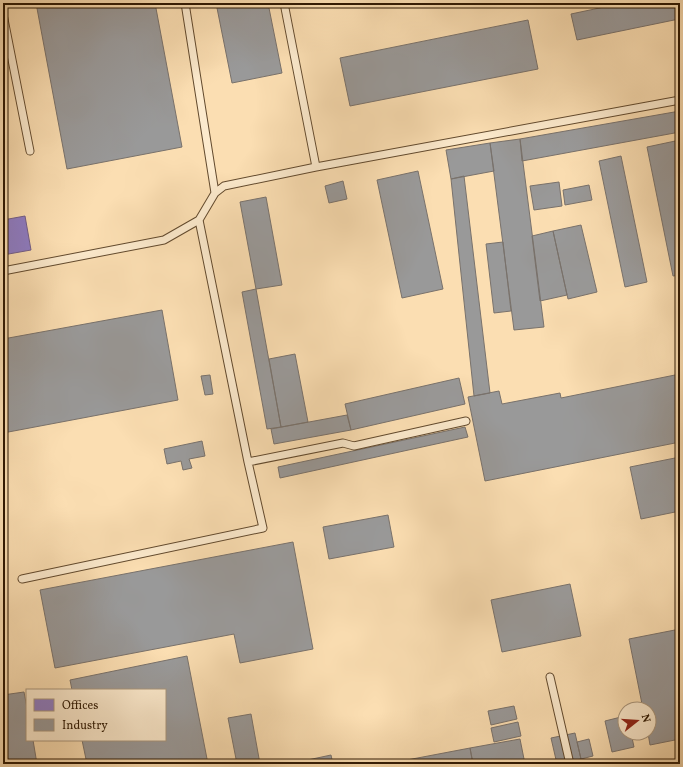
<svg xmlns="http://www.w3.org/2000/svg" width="683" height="767" viewBox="0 0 683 767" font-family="Vollkorn,serif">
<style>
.offices{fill:#8e7cc3;stroke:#725e89}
.industry{fill:#999;stroke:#79726c}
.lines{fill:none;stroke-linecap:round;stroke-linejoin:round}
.service-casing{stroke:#624a2e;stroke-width:9}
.service{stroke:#fceacd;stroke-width:7}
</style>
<rect width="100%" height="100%" fill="#fbdeb2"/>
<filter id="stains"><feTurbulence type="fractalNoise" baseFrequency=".005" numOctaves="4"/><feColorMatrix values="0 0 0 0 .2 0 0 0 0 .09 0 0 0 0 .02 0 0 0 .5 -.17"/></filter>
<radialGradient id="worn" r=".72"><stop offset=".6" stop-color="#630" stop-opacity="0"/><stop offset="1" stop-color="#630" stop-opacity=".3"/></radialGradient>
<path class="offices" d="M25,216L31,250L3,255V220Z"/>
<path class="industry" d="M36,3H155L182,147L67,169Z
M216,3H268L282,73L232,83Z
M623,3H676L679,19L577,40L571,14Z
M528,20L538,69L350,106L340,58Z
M680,111V132L522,161L520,139Z
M520,139L544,327L514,330L490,143Z
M680,140V275L673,276L647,147Z
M490,143L494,171L451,179L446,150Z
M621,156L647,282L625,287L599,161Z
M418,171L443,289L402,298L377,180Z
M464,176L490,393L474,396L451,179Z
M343,181L347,199L329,203L325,186Z
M559,182L562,206L534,210L530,186Z
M589,185L592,200L565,205L563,190Z
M266,197L282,285L256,289L240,202Z
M581,225L597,292L568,299L553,231Z
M553,231L567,295L540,301L532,236Z
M503,242L511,311L494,313L486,244Z
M256,289L281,427L267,429L242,292Z
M162,310L178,400L3,433V339Z
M295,354L308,422L281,427L269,359Z
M680,374V442L485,481L468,397L499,391L502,404L560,393L561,398Z
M210,375L213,394L205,395L201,376Z
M459,378L465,404L351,430L345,404Z
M347,415L351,430L274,444L271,429Z
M465,427L468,437L280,478L278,467Z
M202,441L205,456L189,459L192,468L183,470L181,461L167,464L164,449Z
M680,457V511L641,519L630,467Z
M388,515L394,547L329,559L323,527Z
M293,542L313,649L240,663L234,634L55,668L40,590Z
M570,584L581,636L502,652L491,600Z
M680,629V739L650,745L648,733H649V709H643L629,639Z
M187,656L208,764H87L82,740H165V690H72L70,680Z
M24,692L27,708V740H33L37,764H3V695Z
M514,706L517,719L491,725L488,711Z
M251,714L260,764H237L228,718Z
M625,716V733H631L634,747L612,752L605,721Z
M518,722L521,736L494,742L491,728Z
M575,733L581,759L557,764L551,738Z
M520,739L525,764H473L470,748Z
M589,739L593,756L581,759L577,742Z
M470,748L473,764H386Z
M331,755L333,764H289Z"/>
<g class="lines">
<defs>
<path id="service" d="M185,3L215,193
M284,3L316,167
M3,14L30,151
M3,271L164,240L199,220L215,193L224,186L316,167L680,100
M248,462L343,443L354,446L466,421
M22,579L263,528L248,462L199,220
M550,677L570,764"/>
</defs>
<use href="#service" class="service-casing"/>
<use href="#service" class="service"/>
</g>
<rect width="683" height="767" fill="none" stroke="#fbdeb2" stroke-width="16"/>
<rect x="4" y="4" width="675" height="759" fill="none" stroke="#2f1802" stroke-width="2"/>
<rect x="8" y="8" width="667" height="751" fill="none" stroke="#2f1802"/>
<rect x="26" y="689" width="140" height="52" fill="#fceacd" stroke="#aa967c"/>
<rect x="34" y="699" width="20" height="12" fill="#8e7cc3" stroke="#aa967c"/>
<text x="62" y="709" font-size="12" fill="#2f1802">Offices</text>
<rect x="34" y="719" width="20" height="12" fill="#999999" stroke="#aa967c"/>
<text x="62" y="729" font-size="12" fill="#2f1802">Industry</text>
<g transform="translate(637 721) rotate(73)"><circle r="19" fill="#fceacd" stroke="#aa967c"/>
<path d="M0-3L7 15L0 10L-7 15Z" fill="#8f2418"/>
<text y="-6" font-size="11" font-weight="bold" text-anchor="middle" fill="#2f1802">N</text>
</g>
<rect width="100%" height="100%" filter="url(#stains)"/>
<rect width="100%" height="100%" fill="url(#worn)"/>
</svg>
